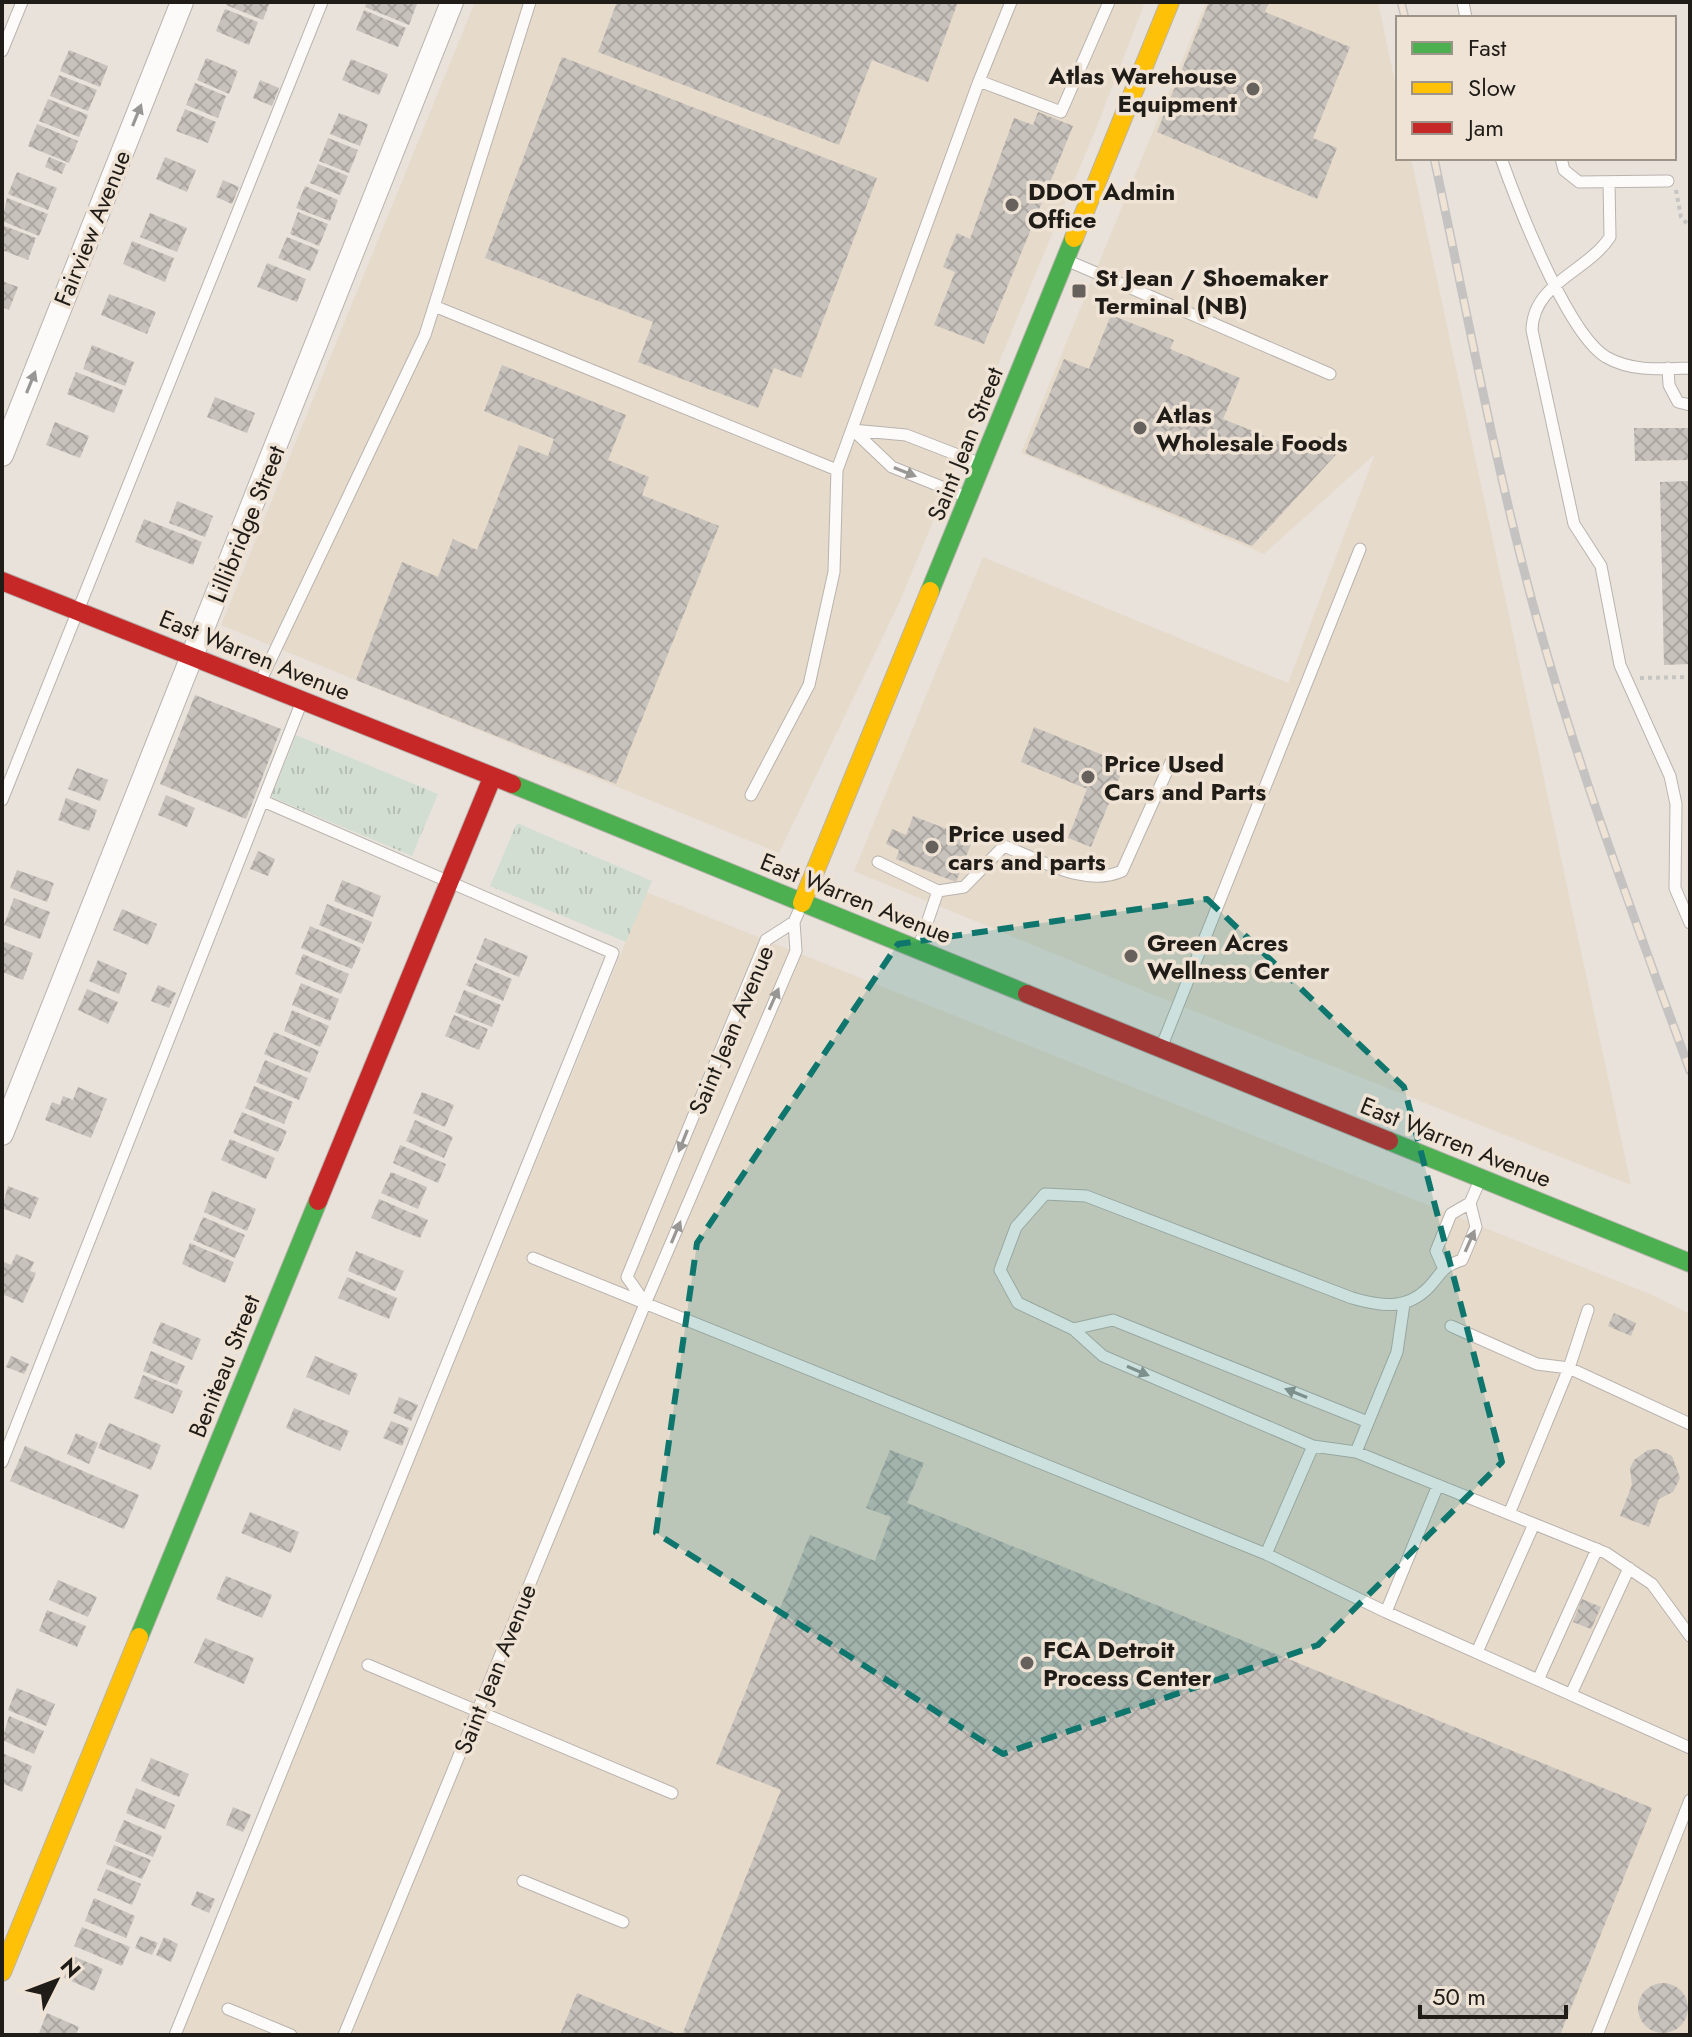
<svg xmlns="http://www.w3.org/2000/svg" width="1692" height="2037" viewBox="0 0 1692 2037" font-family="Jost,sans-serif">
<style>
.built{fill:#e6dacb}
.grass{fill:url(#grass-tufts)}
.building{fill:url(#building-cross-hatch)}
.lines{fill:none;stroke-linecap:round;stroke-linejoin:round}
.lane-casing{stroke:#b9b3ad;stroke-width:13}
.street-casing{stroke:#b9b3ad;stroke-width:24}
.fast-casing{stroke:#b9b3ad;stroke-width:20}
.slow-casing{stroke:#b9b3ad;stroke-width:20}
.jam-casing{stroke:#b9b3ad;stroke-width:20}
.path{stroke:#c6c5c2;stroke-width:4;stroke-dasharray:4 4;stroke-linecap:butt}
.lane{stroke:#fcfbfa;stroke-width:11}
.street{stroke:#fcfbfa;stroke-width:22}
.fast{stroke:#4caf50;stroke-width:18}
.slow{stroke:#ffc107;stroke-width:18}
.jam{stroke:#c62828;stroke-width:18}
.rail-casing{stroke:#c5c3c2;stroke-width:9}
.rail{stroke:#efe3d5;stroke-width:6;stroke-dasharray:18;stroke-linecap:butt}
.oneway{fill:#999794}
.marked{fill:#0f766e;fill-opacity:0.2;stroke:#0f766e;stroke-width:6;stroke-dasharray:16 10;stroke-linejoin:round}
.poi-dot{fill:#66615c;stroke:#efe3d5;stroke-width:3}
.labels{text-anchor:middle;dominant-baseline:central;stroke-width:7;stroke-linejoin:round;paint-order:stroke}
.poi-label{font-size:24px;font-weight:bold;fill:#201c17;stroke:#efe3d5;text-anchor:start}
.street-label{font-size:24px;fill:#201c17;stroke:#efe3d5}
</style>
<defs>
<pattern id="grass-tufts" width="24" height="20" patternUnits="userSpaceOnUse" patternTransform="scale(2)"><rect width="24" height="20" fill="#d2ded1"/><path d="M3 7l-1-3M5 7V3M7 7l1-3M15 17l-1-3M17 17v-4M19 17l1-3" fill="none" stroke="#b4beb3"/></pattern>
<pattern id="building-cross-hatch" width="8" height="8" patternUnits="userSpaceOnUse" patternTransform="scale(2)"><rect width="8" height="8" fill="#c7c2bc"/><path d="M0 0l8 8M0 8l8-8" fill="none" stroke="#aba6a1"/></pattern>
</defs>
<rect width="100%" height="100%" fill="#e9e2db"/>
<path class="built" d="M475,2H1145L1097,126L900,601L779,853L221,625Z
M1206,2H1378L1398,96V158H1411L1631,1185L1159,997L854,871L983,557L1288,683L1375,454L1264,554L1021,453Z
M646,892L1650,1294L1690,1314V2035H180Z"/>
<path class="grass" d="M296,735L438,794L412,856L271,797Z
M517,823L652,881L626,942L490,886Z"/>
<path class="building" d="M228,2H270L263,20L226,5Z
M367,2H411L417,4L409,25L365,7Z
M617,2H958L928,82L872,60L839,145L598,52Z
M1209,2H1269L1265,12L1350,47L1313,138L1337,148L1317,199L1157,132Z
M225,9L258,22L249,45L216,31Z
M364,10L406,28L398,47L356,30Z
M69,50L108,66L100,87L60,71Z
M562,57L877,178L801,378L774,368L758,408L638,362L653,322L485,258Z
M206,58L238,71L229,94L197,80Z
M351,59L388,74L379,95L342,80Z
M59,75L97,90L88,111L50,96Z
M260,80L279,88L272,106L253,98Z
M195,83L226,96L218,118L186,105Z
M48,99L88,115L79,137L39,121Z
M185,109L216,122L208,143L176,131Z
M1038,112L1073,126L984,344L934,325L955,272L943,267L957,233L970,239L1014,118L1033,125Z
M339,113L368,124L360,146L330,134Z
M37,124L78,141L69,163L28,146Z
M328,138L358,150L349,173L319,161Z
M49,157L66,164L62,174L45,167Z
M165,157L196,170L187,192L156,179Z
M318,164L348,176L340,195L310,183Z
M17,172L57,188L48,210L8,194Z
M223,180L239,187L232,204L216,197Z
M305,186L338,200L330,221L296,208Z
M7,198L48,214L39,236L2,221Z
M298,212L328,224L319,246L290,234Z
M150,213L187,228L177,252L140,237Z
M2,225L36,238L28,260L2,250Z
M287,237L319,250L310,271L278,258Z
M132,241L174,258L165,282L123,264Z
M267,263L306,279L297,302L257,287Z
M2,281L18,287L9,310L2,307Z
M109,294L156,312L147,334L101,315Z
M1111,315L1174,340L1170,349L1240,378L1223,419L1310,454L1318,436L1343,447L1252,546L1025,453L1064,359L1089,369Z
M92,345L134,362L125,386L83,369Z
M502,365L626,415L608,460L649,477L642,495L719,526L616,784L356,680L402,562L438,577L453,539L477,550L519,445L548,456L554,439L484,411Z
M76,372L123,390L114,413L67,394Z
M215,397L255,413L247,433L207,417Z
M55,422L89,436L80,458L46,445Z
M1634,428H1690V460L1635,461Z
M1690,481V664L1664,665L1660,482Z
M177,501L213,516L205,537L169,523Z
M144,519L202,542L193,565L135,542Z
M195,695L281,729L246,819L160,784Z
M1034,727L1125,764L1091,847L1068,838L1087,789L1021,762Z
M77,768L108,780L100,801L68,789Z
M166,795L195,808L187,827L158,815Z
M66,798L97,810L89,831L58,820Z
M913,816L973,839L956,882L896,859L899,850L886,844L892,829L906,835Z
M258,851L275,859L268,876L250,869Z
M17,870L54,883L47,902L10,888Z
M342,880L381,896L373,917L334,901Z
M14,898L50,912L40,939L4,925Z
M327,904L372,922L363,944L319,925Z
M122,909L157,924L148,945L113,930Z
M310,926L361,948L352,969L301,948Z
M485,938L528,956L519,977L476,959Z
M2,941L33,953L23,980L2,972Z
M303,954L349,974L341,994L295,974Z
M98,960L127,973L119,994L89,981Z
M475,963L512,979L503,1001L466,985Z
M301,983L339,999L330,1021L292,1005Z
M158,985L176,993L169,1008L151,1001Z
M87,989L118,1002L108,1024L78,1010Z
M464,990L501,1005L492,1027L455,1012Z
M292,1010L329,1026L320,1047L284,1031Z
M454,1015L488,1029L479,1050L445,1036Z
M274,1032L319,1051L310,1073L264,1054Z
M265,1060L308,1078L299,1100L256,1082Z
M254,1086L293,1102L284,1124L245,1108Z
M78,1087L107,1099L91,1138L45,1120L52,1102L60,1105L63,1096L73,1100Z
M422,1092L454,1105L445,1127L413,1113Z
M242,1112L287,1131L278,1152L233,1133Z
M415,1120L453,1137L444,1158L406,1141Z
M230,1139L275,1158L266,1179L221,1160Z
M400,1145L446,1164L438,1183L393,1163Z
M391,1172L427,1187L418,1209L381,1193Z
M8,1186L39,1198L30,1219L2,1208Z
M212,1191L256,1209L247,1231L204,1212Z
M379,1199L428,1220L420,1238L371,1218Z
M203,1217L245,1235L235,1258L193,1240Z
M190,1243L234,1262L225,1283L182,1264Z
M356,1251L404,1271L395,1291L348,1271Z
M16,1254L34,1262L30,1271L36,1273L23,1303L2,1294V1261L11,1265Z
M347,1277L397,1298L389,1319L338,1298Z
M1614,1313L1636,1323L1631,1336L1608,1326Z
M161,1322L201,1339L192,1360L152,1343Z
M151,1351L185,1366L177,1385L143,1371Z
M11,1356L29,1364L24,1374L6,1367Z
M315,1356L358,1374L349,1395L306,1377Z
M143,1375L183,1391L173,1414L134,1398Z
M399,1397L418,1405L411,1421L393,1413Z
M294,1408L349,1431L340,1451L286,1428Z
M391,1421L409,1428L402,1446L383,1438Z
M109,1423L161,1445L151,1470L98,1448Z
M76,1433L98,1443L89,1464L67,1454Z
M25,1446L139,1495L124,1529L10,1481Z
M1657,1449L1672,1456L1680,1478L1673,1492L1659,1499L1649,1527L1620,1516L1632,1485L1630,1468L1634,1460L1648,1450Z
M890,1450L924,1463L907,1503L1652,1808L1560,2035H682L781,1790L716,1764L810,1535L875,1561L891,1517L866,1508Z
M250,1512L299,1532L291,1553L241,1533Z
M226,1576L272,1595L262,1618L216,1599Z
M58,1580L97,1597L88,1617L49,1600Z
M1582,1599L1601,1607L1591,1629L1573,1622Z
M47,1610L86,1626L77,1647L39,1631Z
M205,1638L254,1658L244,1684L194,1663Z
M17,1688L55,1704L46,1726L8,1710Z
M9,1716L44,1731L34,1754L2,1740Z
M2,1753L32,1766L22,1792L2,1783Z
M151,1758L189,1774L179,1797L141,1781Z
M136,1788L175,1805L165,1829L126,1813Z
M233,1807L251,1815L243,1832L226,1825Z
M124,1820L162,1836L153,1857L115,1841Z
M114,1845L151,1860L142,1879L106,1864Z
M106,1869L141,1884L132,1905L97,1890Z
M197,1891L215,1899L209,1913L191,1905Z
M94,1898L135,1916L126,1938L85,1921Z
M82,1927L130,1947L122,1966L74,1946Z
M140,1936L158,1943L152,1955L135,1948Z
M164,1937L178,1944L171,1962L156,1955Z
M71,1955L103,1969L94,1991L62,1977Z
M1638 2008a25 25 0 1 1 50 0a25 25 0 1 1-50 0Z
M577,1993L679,2035H560Z
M47,2013L79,2027L76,2035L39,2033Z"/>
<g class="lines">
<defs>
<path id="lane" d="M1463,2L1466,18
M2,51L22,2
M979,81L1011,2
M1501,158C1517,203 1567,333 1606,357C1632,372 1662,369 1690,368
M1561,158L1564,170L1579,182L1668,181
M1609,182L1610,237C1587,272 1533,283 1532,330L1574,524L1601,566L1620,665L1670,776L1676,804L1675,888L1690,923
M1066,260L1330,374
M434,306L837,470
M1668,368L1669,385L1678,402L1690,405
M852,429L892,467L967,497
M852,430L906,435L981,464
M260,682L425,335L530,2
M751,795L809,685L834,572L837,470L979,81L1061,112L1109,2
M2,800L322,2
M878,862L938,891L918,949
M938,891L964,887L1004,846C1039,859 1085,888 1122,871L1171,762
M1161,1048L1360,549
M1470,1203L1476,1227L1462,1260C1441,1267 1443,1272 1429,1287C1406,1311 1380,1306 1352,1298L1086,1196L1045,1194L1016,1227L1000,1270L1018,1303L1073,1329L1103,1356L1313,1446L1356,1452L1606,1553L1652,1584L1690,1636
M533,1258L1266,1554L1386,1612L1690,1748
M1443,1267L1436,1251L1451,1214L1470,1203L1480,1180
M645,1303L627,1277L766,940L794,922
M1451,1326L1537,1364L1569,1368L1690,1424
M1073,1329L1113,1320L1368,1422
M1356,1452L1397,1352L1404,1304
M2,1462L302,701
M1509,1514L1569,1368L1588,1310
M1266,1554L1313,1446
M1386,1612L1438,1485
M1477,1652L1534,1524
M368,1665L672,1793
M1538,1680L1597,1549
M1571,1694L1629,1568
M523,1881L623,1922
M228,2009L291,2035
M175,2035L613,953L263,801
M344,2035L645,1304L796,951L794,922L802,904
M1597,2035L1690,1800"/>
<path id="street" d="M2,455L182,2
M2,1134L452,2"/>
<path id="fast" d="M930,591L1074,238
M512,784L1027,994
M1389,1141L1690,1263
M139,1637L318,1201"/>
<path id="slow" d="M1074,238L1170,2
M802,903L930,591
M2,1972L139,1637"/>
<path id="jam" d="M2,581L512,784
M1027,994L1389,1141
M318,1201L492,778"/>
</defs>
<use href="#lane" class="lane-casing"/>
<use href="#street" class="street-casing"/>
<use href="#fast" class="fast-casing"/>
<use href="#slow" class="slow-casing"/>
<use href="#jam" class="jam-casing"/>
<path class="path" d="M1676,190L1681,217L1690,227
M1640,678L1688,677"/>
<use href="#lane" class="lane"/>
<use href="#street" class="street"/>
<use href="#fast" class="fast"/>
<use href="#slow" class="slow"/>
<use href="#jam" class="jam"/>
<defs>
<path id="rail" d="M1401,2L1405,18
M1434,158C1466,306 1493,455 1532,601C1575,760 1633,915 1690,1071"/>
</defs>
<use href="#rail" class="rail-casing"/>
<use href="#rail" class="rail"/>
</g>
<defs><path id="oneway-solid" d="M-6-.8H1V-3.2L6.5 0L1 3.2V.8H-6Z" transform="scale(2)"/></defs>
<g class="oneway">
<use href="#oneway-solid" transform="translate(137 115) rotate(-68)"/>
<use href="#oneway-solid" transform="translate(31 382) rotate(-68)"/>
<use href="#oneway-solid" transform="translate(905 472) rotate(22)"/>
<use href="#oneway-solid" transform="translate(774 999) rotate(-66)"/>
<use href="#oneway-solid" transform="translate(683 1141) rotate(112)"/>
<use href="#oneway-solid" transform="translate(676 1232) rotate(-67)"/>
<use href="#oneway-solid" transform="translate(1470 1241) rotate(-66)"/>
<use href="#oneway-solid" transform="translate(1138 1371) rotate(23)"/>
<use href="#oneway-solid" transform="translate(1296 1393) rotate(-158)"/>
</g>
<path class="marked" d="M1207,899L1404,1087L1502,1462L1318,1645L1003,1754L656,1533L697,1243L898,944Z"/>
<g class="poi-dot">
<circle cx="1253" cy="89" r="8"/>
<circle cx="1012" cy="205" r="8"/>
<rect x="1071" y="283" width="16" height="16" rx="4"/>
<circle cx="1140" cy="428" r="8"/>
<circle cx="1088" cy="777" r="8"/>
<circle cx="932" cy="847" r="8"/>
<circle cx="1131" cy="956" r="8"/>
<circle cx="1027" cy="1663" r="8"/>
</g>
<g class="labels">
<g class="poi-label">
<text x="1237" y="75" text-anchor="end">Atlas Warehouse<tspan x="1237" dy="28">Equipment</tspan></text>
<text x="1028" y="191">DDOT Admin<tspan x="1028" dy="28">Office</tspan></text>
<text x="1095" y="277">St Jean / Shoemaker<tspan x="1095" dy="28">Terminal (NB)</tspan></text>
<text x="1156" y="414">Atlas<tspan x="1156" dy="28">Wholesale Foods</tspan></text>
<text x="1104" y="763">Price Used<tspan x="1104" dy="28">Cars and Parts</tspan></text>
<text x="948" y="833">Price used<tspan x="948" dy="28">cars and parts</tspan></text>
<text x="1147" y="942">Green Acres<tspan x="1147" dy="28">Wellness Center</tspan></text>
<text x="1043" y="1649">FCA Detroit<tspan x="1043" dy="28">Process Center</tspan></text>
</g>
<g class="street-label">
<text transform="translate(92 228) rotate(-68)">Fairview Avenue</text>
<text transform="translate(965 444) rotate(-68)">Saint Jean Street</text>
<text transform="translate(246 524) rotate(-68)">Lillibridge Street</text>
<text transform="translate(255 655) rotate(22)">East Warren Avenue</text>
<text transform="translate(856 898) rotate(22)">East Warren Avenue</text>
<text transform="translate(731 1030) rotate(-67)">Saint Jean Avenue</text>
<text transform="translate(1456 1142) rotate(22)">East Warren Avenue</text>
<text transform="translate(224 1366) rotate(-68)">Beniteau Street</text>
<text transform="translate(495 1669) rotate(-68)">Saint Jean Avenue</text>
</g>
</g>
<rect width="1692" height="2037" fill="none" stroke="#201c17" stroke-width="8"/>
<rect x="1396" y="16" width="280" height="144" fill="#efe3d5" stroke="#9c9389" stroke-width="2"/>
<rect x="1412" y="42" width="40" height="12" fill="#4caf50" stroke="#9c9389" stroke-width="2"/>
<text x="1468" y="56" font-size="24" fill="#201c17">Fast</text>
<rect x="1412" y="82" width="40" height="12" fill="#ffc107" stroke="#9c9389" stroke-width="2"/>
<text x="1468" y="96" font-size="24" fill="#201c17">Slow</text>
<rect x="1412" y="122" width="40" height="12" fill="#c62828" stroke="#9c9389" stroke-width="2"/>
<text x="1468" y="136" font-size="24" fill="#201c17">Jam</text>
<g transform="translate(56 1981) rotate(48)" stroke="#efe3d5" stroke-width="6" paint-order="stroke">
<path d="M0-6L14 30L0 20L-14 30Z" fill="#201c17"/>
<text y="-12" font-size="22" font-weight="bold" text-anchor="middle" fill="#201c17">N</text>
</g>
<path d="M1420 2005v12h146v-12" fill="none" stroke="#201c17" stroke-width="4"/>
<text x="1432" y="2005" font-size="24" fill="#201c17" stroke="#efe3d5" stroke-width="6" paint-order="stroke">50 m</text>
</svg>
